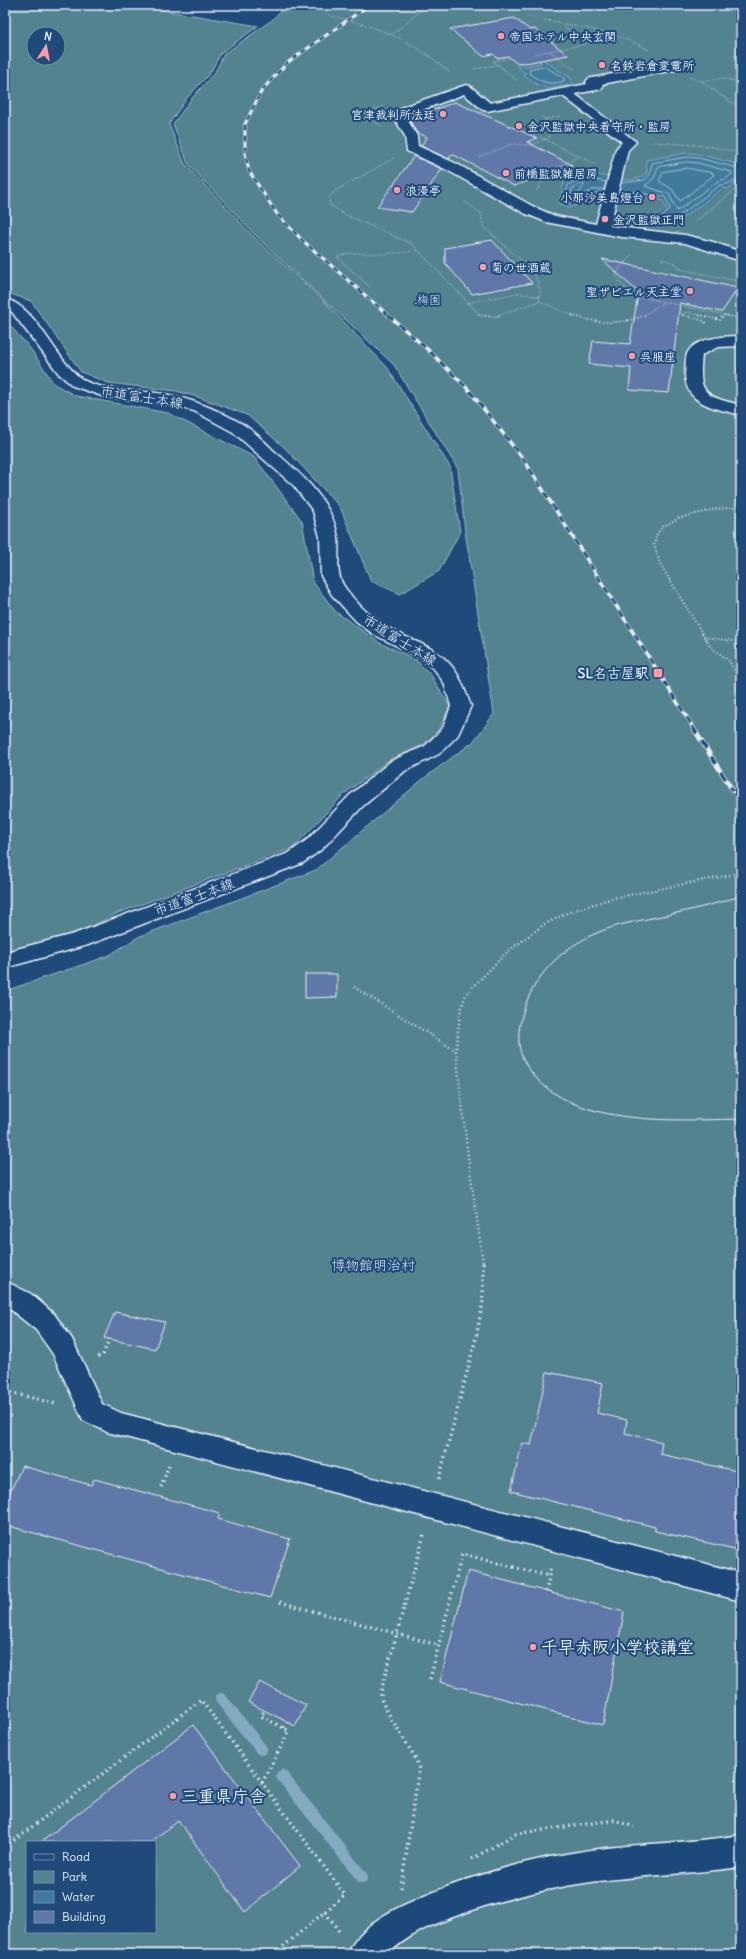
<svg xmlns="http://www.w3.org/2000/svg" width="746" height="1959" viewBox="0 0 746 1959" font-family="Delius,'Klee One',sans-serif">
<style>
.green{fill:#53838e;stroke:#9ebac3;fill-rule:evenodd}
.water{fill:#427a9c;stroke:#84aac1}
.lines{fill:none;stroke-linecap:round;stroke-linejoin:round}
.shore{stroke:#a6c1d3;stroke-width:1}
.stream-far1{stroke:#84aac1;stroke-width:5.5}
.stream{stroke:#84aac1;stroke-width:12}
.building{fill:#6078a8;stroke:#e8f1f8}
.minor-casing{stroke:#e8f1f8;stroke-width:3}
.path-far3{stroke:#e8f1f8;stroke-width:1.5;stroke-dasharray:0.5 2;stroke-linecap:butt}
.path-far2{stroke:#e8f1f8;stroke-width:2;stroke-dasharray:1 2.5;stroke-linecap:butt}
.path-far1{stroke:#e8f1f8;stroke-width:2.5;stroke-dasharray:1 3;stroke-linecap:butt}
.path{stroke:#e8f1f8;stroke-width:3.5;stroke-dasharray:1.5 4;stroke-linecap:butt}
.minor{fill:#1f4a7a;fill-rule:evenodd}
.tram{stroke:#e8f1f8;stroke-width:1}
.rail-far2-casing{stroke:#e8f1f8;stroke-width:3}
.rail-far1-casing{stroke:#e8f1f8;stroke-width:3.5}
.rail-casing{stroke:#e8f1f8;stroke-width:4.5}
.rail-far2{stroke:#1f4a7a;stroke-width:2;stroke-dasharray:5.5;stroke-linecap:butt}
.rail-far1{stroke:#1f4a7a;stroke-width:2.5;stroke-dasharray:7;stroke-linecap:butt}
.rail{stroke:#1f4a7a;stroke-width:3;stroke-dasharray:9;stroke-linecap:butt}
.poi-dot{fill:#ff9aa2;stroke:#1f4a7a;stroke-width:1.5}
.labels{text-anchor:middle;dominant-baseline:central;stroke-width:4;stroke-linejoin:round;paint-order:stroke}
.far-poi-label{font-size:12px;font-weight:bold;fill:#e8f1f8;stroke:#1f4a7a;text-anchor:start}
.far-park-label{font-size:12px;fill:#d2e0e8;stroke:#1f4a7a}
.street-label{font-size:14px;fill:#e8f1f8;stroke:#1f4a7a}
.poi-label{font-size:14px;font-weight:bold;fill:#e8f1f8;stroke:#1f4a7a;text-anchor:end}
.park-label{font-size:14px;fill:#d2e0e8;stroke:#1f4a7a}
.near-poi-label{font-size:17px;font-weight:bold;fill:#e8f1f8;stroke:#1f4a7a;text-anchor:start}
</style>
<rect width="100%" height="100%" fill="#1f4a7a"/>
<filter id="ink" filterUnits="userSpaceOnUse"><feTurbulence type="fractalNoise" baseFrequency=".025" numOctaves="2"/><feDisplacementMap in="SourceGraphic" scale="8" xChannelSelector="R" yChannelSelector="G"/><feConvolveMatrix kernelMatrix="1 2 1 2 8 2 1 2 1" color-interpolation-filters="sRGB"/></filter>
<g filter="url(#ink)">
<path class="green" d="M5,5H142L162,10L258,26L221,53L210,73L187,98L169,124L185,164L258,241L327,304L387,367L450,467L460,532L439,571L400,594L371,581L340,507L285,448L247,415L198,397L176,391L108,383L81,372L31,301L5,292ZM34,34H58V58H34Z
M286,5H741V1954H5V991L108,956L138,937L316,870L423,779L473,742L494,714L465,531L458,469L394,365L260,240L188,164L173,124L192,98L215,72L224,54L272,20ZM27,1842H155V1932H27Z
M5,320L30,348L54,384L76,396L168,413L254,457L302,521L313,582L336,612L380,643L415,659L431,675L450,707L437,733L423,745L389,760L343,795L293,848L118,913L76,934L5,951Z"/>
<path class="water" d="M542,59L572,79L570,80L574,84L547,89L542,85L539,86L523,74L526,73L515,64H519L523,67L542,63L539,60Z
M686,153L699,154L741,165V174L739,176L741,178L728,189L723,188L672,226L653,224L655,216L667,208L664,205L663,201L658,199L598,192C587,195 581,204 569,208L559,203L564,182C570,180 579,174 585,174C604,173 630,188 647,173L646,160Z"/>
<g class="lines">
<path class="shore" d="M544,66L564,78V81C550,86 540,82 529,73L530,69Z
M686,162L698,163L731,172L732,174L726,179L718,181L677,211L669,194L645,186L654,178L658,167Z
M687,168L713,173L714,175L680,201L672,189L659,181L663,172Z
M621,183L645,180L650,174L652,163L687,157L699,158L741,169
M582,184L584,185L579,193L571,196L572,189Z
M604,189L592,190L569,204L564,201L568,185C581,178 592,179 606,182
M619,190L665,197L670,209L660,219L671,222L720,185L727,184L741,176"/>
<path class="stream-far1" d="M737,183L741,185"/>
<path class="stream" d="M221,1699L261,1749
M282,1776L362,1877"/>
</g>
<path class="building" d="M514,18L530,30L535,29L568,55L525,63L515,62L508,56L497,58L493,54L483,56L450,29Z
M455,102L537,138L527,142L572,165L514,186L452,154L449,159L421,146L427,137L416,132L409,119Z
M414,156L442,169L412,212L377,207Z
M492,240L532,283L472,294L445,263V248Z
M602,259L738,288L722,312L680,303L669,393L629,390L631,368L589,364L593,341L630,344L637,300L641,295Z
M305,974H337V997L305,998Z
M115,1312L165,1322L155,1349L104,1338Z
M547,1372L603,1383L597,1413L627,1420L625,1433L662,1442L660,1454L741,1472V1501L735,1549L655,1531V1527L511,1491L522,1443L531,1445Z
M22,1466L91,1485L94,1479L220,1513L218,1519L290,1539L270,1598L5,1525V1503Z
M468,1571L624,1612L603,1725L440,1682Z
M260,1682L306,1705L295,1726L248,1702Z
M193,1725L300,1866L245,1912L178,1820L151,1842H41Z"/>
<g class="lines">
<defs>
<path id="minor" d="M671,63L675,64L677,67L675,70L602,84L603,86L601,89L575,94L636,142L628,150L610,226L685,235L713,242L741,252V261L685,243L622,237L546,222L524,213L447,170L407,151L405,136L395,119L397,113L403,107L466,85L470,86L490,103L587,84L586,82L588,79L592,78ZM464,94L483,110L487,111L563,96L622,142L616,149L596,224L555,216L534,207L457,164L418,146L417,136L407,119L409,115Z
M5,299C37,306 54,359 82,379C101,392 141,390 164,394C192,399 219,410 244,425C255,432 265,442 274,451C301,474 332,500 338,538C340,556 334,574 346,589C356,603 370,616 385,626C405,639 431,644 448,662C460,674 465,691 471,706L458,735L439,754L405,771L363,806L322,849L303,863L88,945L5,968V952L74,934L289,853L308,839L349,796L391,761L425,746L443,728L451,706L444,683L435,670L419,657L373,634L356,621L332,595L321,576L320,537L313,511L294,486L233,432L194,411L164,404L102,396L73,386L59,374L12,312L5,309Z
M741,336V346L718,347L702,355C698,394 704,396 741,405V415C726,411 707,408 695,398C687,391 685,382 685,373C686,367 685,359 687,354C694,337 727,336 741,336Z
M5,1281L31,1294L54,1314L72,1339L102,1404L121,1413L741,1573V1601L107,1432L83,1420L53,1354L36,1330L5,1305Z
M741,1835V1867C691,1874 640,1875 591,1882C549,1888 507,1898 467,1912C438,1922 411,1932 388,1954H348C360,1924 394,1909 422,1897C476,1874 533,1858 591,1850C641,1843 691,1843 741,1835Z"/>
</defs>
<use href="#minor" class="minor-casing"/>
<path class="path-far3" d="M328,15C379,27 410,38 450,73
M525,16C557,23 623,32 648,50
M394,33L427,5
M550,51L575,70
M533,54L586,44L562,25
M510,58L493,61L518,81
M474,69L497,65
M689,77L701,81L723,78L741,83
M701,81L729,101L741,107
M546,119L561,116
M381,125L361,115L383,106
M540,137L595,164
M653,142L709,146L741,153
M479,157L512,144L532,145L549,138V123L542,117
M394,158L335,191L329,198L330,205L344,214L412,244L481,316
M537,191L546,174L579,156
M465,202L481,213L483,226L534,272L540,290L539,301L497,316
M696,221L741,185
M632,255L619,269L616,276L621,284L633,295L729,316
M661,259L675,263L681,269L741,282
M370,287L337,257L349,253L384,254L419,251
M539,301L574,316
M467,303L518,293L540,297
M643,316L664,302
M686,316L682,315L685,312L703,316"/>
<path class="path-far2" d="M478,315L495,317L500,315
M572,315C596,324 621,325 645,315
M682,315L702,320L706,323
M699,315L720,320L723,315
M724,315L737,318
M741,507L716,509L679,518L662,527L657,534L654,544L660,564L710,646L729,661L741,682
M704,637L741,642"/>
<path class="path-far1" d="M354,987L456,1051
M483,1262L467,1149L456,1051L460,1013L466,994L506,953L543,925L569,912L613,898L741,873"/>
<path class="path" d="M98,1357L103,1355L109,1339
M5,1391L56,1404
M439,1479L476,1338L483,1301V1261
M161,1487L169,1465
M546,1592L551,1567
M280,1602L438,1645
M430,1679L462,1554L549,1576
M284,1728L287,1722
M262,1783L289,1731L261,1716L265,1710
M5,1847L201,1700L345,1895L274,1954
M472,1859L515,1834L615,1820L634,1827
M401,1888L419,1769L416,1759L385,1708L381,1699V1691L424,1534
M325,1912L341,1934
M117,1949L120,1954"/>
<use href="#minor" class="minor"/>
<path class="tram" d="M741,896C715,904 689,911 662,916C633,922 605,926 579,942C550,959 528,987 521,1020C516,1041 519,1057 532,1073C575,1128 678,1120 741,1119"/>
<defs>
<path id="rail-far2" d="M369,5L287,63L262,90L245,124V153L249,171L277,214L302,240L389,316"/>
<path id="rail-far1" d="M388,315L426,348L468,389L524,460L693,727"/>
<path id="rail" d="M692,726L733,791"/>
</defs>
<use href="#rail-far2" class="rail-far2-casing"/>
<use href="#rail-far1" class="rail-far1-casing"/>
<use href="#rail" class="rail-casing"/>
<use href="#rail-far2" class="rail-far2"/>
<use href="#rail-far1" class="rail-far1"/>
<use href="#rail" class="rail"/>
</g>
</g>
<g class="poi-dot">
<circle cx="501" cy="36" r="4"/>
<circle cx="602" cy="65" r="4"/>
<circle cx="443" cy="114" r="4"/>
<circle cx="519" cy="126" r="4"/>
<circle cx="506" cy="173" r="4"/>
<circle cx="397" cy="190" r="4"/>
<circle cx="652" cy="197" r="4"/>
<circle cx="605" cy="219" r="4"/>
<circle cx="483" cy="267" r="4"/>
<circle cx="690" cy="291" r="4"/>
<circle cx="632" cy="356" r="4"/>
<rect x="653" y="668" width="10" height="10" rx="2"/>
<circle cx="533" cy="1647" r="4"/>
<circle cx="173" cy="1796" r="4"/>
</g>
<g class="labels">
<g class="far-poi-label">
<text x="509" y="36">帝国ホテル中央玄関</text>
<text x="610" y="65">名鉄岩倉変電所</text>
<text x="435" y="114" text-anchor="end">宮津裁判所法廷</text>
<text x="527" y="126">金沢監獄中央看守所・監房</text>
<text x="514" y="173">前橋監獄雑居房</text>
<text x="405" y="190">浪漫亭</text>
<text x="644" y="197" text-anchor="end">小那沙美島燈台</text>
<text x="613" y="219">金沢監獄正門</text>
<text x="491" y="267">菊の世酒蔵</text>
<text x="682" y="291" text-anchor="end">聖ザビエル天主堂</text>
<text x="640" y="356">呉服座</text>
</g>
<g class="far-park-label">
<text x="428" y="299">.梅園</text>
</g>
<g class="street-label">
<text transform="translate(142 397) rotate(9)">市道富士本線</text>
<text transform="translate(400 640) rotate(32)">市道富士本線</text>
<text transform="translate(194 897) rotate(-20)">市道富士本線</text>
</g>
<g class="poi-label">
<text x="649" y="673">SL名古屋駅</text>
</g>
<g class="park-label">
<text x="373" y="1265">博物館明治村</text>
</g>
<g class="near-poi-label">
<text x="541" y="1647">千早赤阪小学校講堂</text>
<text x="181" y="1796">三重県庁舎</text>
</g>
</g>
<rect width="746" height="1959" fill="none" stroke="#1f4a7a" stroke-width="20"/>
<rect x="10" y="10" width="726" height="1939" fill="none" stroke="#e8f1f8" stroke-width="1.5" filter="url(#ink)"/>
<rect x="26" y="1841" width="130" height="92" fill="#1f4a7a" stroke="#6f8dac"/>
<rect x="34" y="1854" width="20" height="6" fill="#1f4a7a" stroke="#6f8dac"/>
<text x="62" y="1861" font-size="12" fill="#e8f1f8">Road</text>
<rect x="34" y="1871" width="20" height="12" fill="#53838e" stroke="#6f8dac"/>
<text x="62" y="1881" font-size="12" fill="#e8f1f8">Park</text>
<rect x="34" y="1891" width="20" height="12" fill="#427a9c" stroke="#6f8dac"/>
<text x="62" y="1901" font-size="12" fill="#e8f1f8">Water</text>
<rect x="34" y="1911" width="20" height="12" fill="#6078a8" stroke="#6f8dac"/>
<text x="62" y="1921" font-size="12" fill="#e8f1f8">Building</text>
<g transform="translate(46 46) rotate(11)"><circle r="19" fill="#1f4a7a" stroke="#6f8dac"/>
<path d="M0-3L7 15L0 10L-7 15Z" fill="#ff9aa2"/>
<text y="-6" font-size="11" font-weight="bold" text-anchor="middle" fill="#e8f1f8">N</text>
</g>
</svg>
